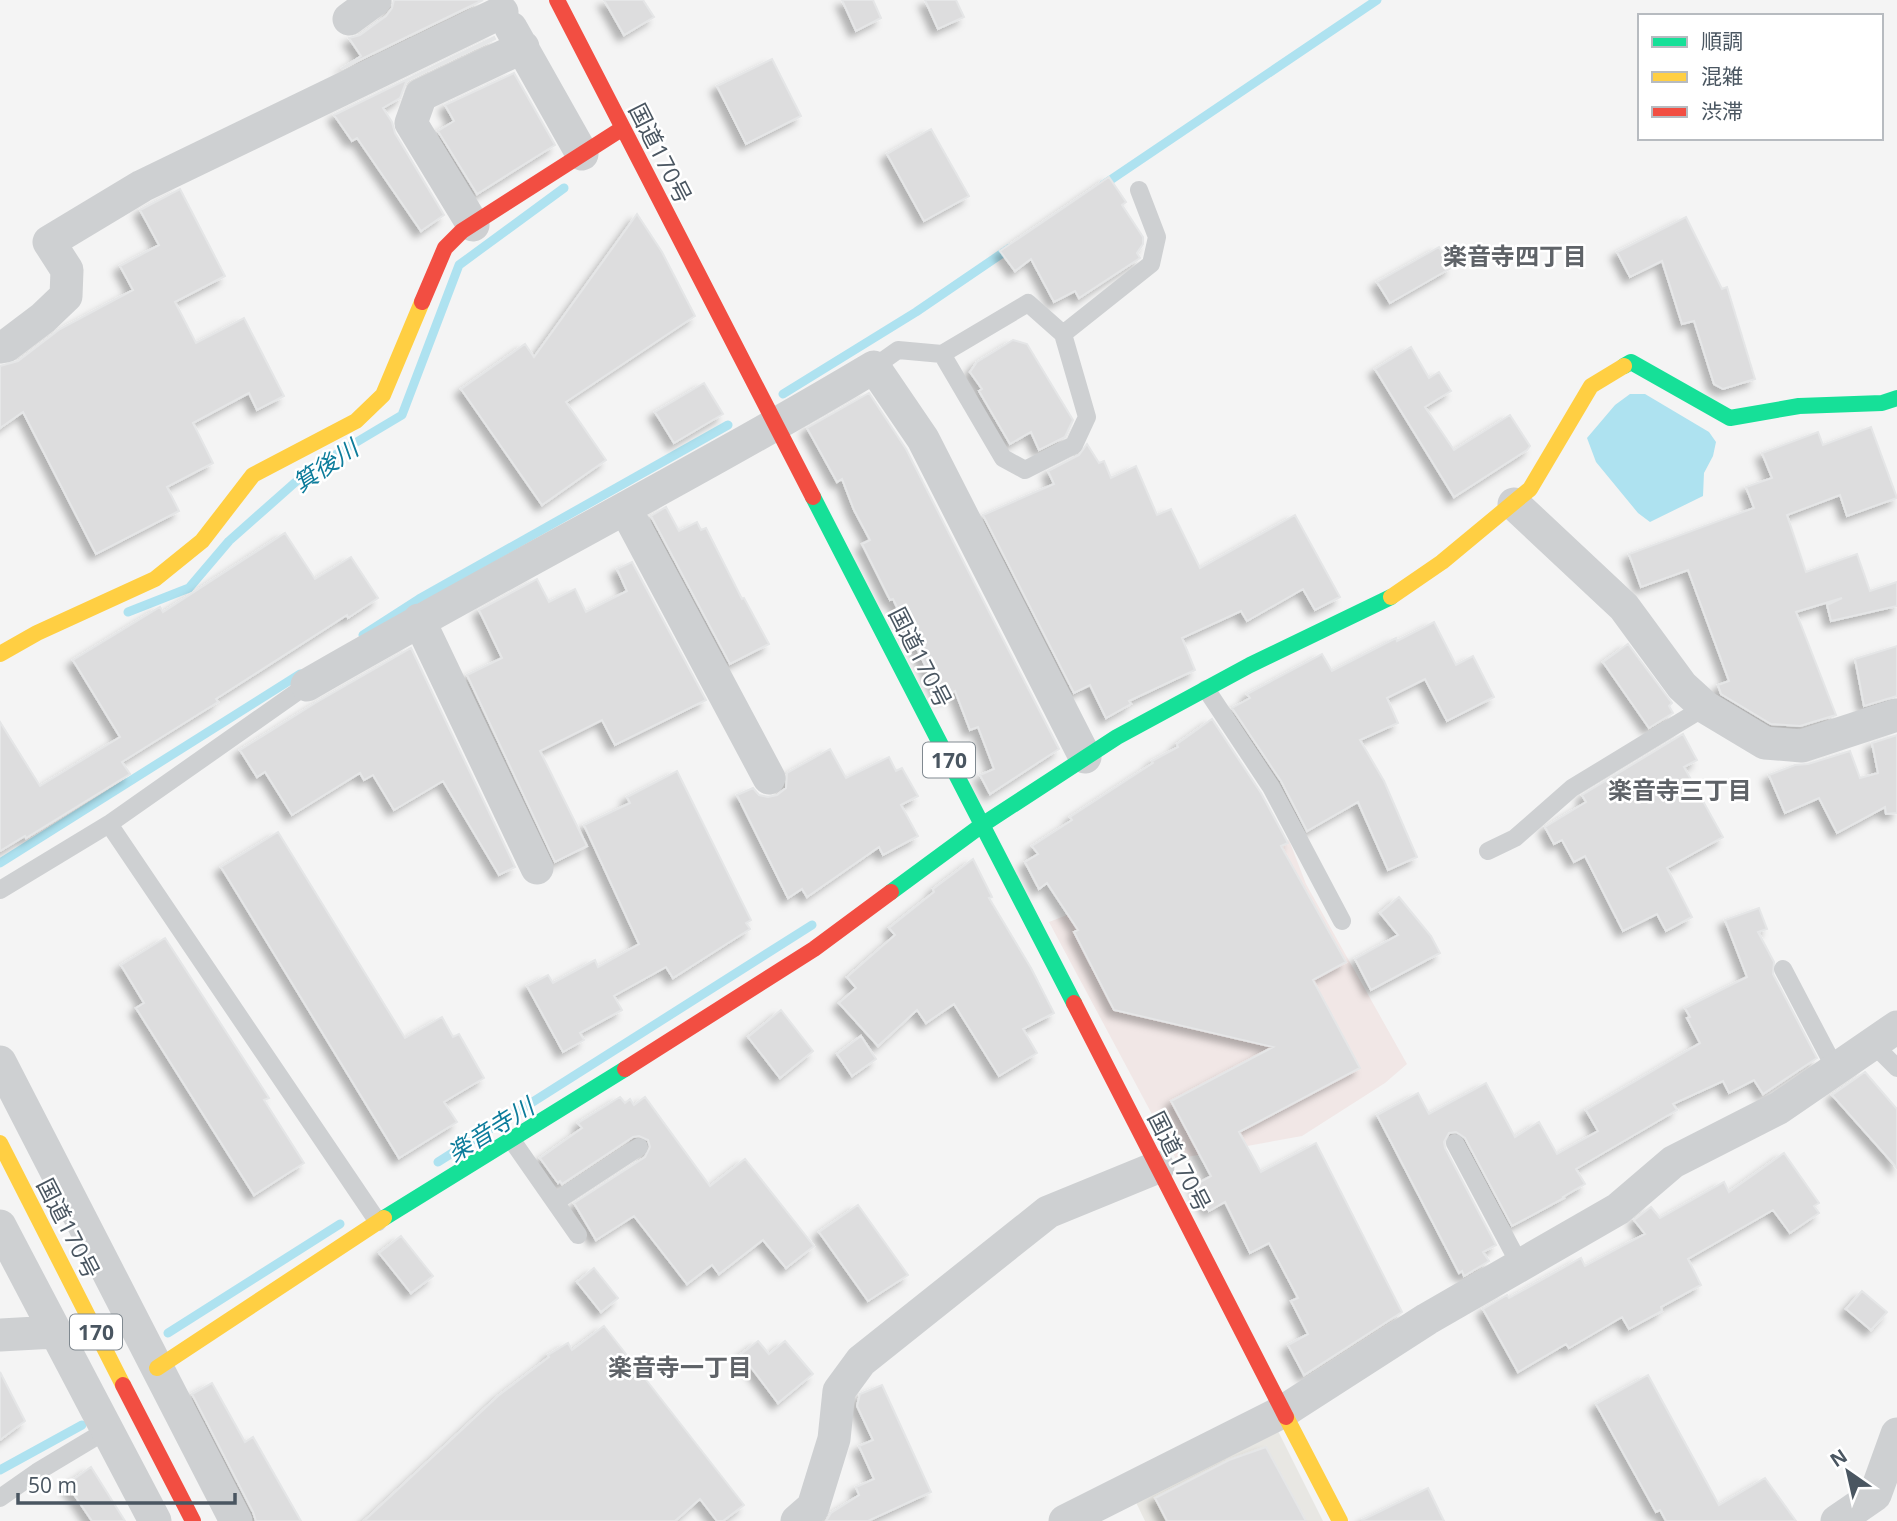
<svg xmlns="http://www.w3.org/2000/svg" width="1897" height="1521" viewBox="0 0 1897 1521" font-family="'Open Sans','Noto Sans JP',sans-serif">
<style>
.commercial{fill:#e8e7e3}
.medical{fill:#f1e7e6}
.water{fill:#aee2f0}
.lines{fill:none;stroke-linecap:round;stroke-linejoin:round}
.stream{stroke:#aee2f0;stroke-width:9}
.building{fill:#ddddde;stroke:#e5e6e7;stroke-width:2;filter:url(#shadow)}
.lane{stroke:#ced0d2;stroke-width:18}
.street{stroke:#ced0d2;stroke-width:33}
.fast{stroke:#16e098;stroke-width:16}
.slow{stroke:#ffcf43;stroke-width:16}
.jam{stroke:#f24e42;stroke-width:16}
.labels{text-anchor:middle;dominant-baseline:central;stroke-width:5;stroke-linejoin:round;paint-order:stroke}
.shield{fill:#fff;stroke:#808990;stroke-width:2}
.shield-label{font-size:21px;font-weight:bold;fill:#4a5661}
.street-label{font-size:23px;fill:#4a5661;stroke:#fff}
.neighbourhood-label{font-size:24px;font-weight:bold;fill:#5f6368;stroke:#fff}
.water-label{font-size:24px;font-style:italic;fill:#0c7c9b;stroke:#fff}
</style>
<defs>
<filter id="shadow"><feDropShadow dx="-6" dy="6" stdDeviation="3.5" flood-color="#0004"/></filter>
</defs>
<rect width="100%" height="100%" fill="#f4f4f4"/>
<path class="commercial" d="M1276,1427L1323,1521H1145L1132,1494Z"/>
<path class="medical" d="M1289,840L1306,884L1407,1064L1385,1083L1302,1136L1176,1159L1049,922L1184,870Z"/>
<path class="water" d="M1630,394H1645L1709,432L1716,442L1713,456L1704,473L1703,496L1650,522L1638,513L1596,462L1587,438L1615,405Z"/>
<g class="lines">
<path class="stream" d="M1103,185L1377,0
M783,394L916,312L1010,248
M128,612L189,588L229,541L308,471L402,415L459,265L564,188
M363,635L419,599L728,425
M0,863L300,674
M438,1162L812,925
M168,1333L340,1224
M0,1470L82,1425"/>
</g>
<path class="building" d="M394,0H483L341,69L361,56L349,38L360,35L386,16L392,8Z
M604,0H643L654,17L624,35Z
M842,0H873L881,18L856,31Z
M925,0H956L964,17L938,29Z
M494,37L495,39L412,78L406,82L400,98L383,108L392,122L395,133L444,215L421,231L357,138L352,141L334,115Z
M772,59L801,116L746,144L717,86Z
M514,73L555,145L477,194L438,131L454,121L445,105Z
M931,129L969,196L924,221L887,154Z
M1109,177L1126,202L1122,205L1143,237V244L1137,253L1140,258L1079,298L1075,291L1054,302L1031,259L1015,271L1000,251Z
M180,189L225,276L175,302L196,343L244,318L284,396L257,410L249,393L193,423L213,463L167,487L179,511L96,554L23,412L0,428V366L18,361L60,329L133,290L120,266L159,245L140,210Z
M637,214L662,252L695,316L566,402L606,460L542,505L461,389L525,344L534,357Z
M1686,217L1722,289L1727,287L1755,379L1723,389L1714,384L1694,321L1682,324L1662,261L1630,277L1617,252Z
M1439,247L1451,268L1390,303L1377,282Z
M1013,340L1027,344L1073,420L1065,437L1039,450L1031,432L1010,444L979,391L982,389L970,372L977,362Z
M1411,347L1429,378L1439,372L1451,391L1425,407L1454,450L1510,415L1530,446L1527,450L1454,497L1375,369Z
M704,383L723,414L674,443L655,412Z
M869,393L906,449L1059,749L990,794L980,775L994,769L978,727L970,730L955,691L941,698L893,599L890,600L862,544L870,540L854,510L842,479L837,482L807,428Z
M1871,427L1897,498L1847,516L1840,495L1787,515L1806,572L1857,554L1870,591L1897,582V606L1831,621L1827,605L1842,598L1796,612L1836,715L1800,726L1771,724L1721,694L1718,685L1729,681L1688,570L1641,587L1629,554L1754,508L1746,487L1772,478L1762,453L1818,432L1823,445Z
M1087,444L1099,463L1104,461L1111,478L1136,466L1157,515L1171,509L1200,568L1295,515L1340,597L1315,610L1303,589L1247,621L1241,611L1182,638L1195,670L1129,701L1131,704L1106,718L1090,685L1074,693L983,515L1054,484L1048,471L1079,455Z
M666,507L679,531L697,522L701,530L706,528L742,599L744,598L769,644L730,664L651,516Z
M285,533L315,579L351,557L378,598L348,618L347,615L216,699L218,702L122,762L130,774L26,838L25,836L0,851V722L40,786L120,737L73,660L160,607L163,612Z
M632,562L706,700L615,745L602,720L540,751L587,846L555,862L467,675L502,658L479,610L537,579L549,602L575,589L586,612L627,591L617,569Z
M1434,622L1456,665L1473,656L1494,697L1447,721L1425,679L1387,698L1398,723L1360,740L1384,781L1417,857L1388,870L1358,802L1307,831L1281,781L1232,708L1250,698L1247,694L1322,654L1332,671L1396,638L1397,641Z
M1628,644L1672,703L1669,706L1673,713L1649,728L1603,662Z
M1897,646V696L1864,706L1855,659Z
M411,648L515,867L499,875L443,781L394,810L373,775L364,780L360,773L292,815L265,772L257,777L240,750L317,702Z
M1212,719L1261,793L1288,843L1281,846L1346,962L1313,980L1360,1068L1239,1132L1261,1172L1316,1143L1402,1312L1304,1375L1288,1345L1308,1334L1291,1301L1298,1298L1269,1243L1250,1253L1225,1202L1209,1211L1195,1185L1211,1176L1171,1101L1273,1047L1114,1010L1074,932L1078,930L1047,883L1039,889L1025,862L1038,854L1032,846L1072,820L1070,817L1153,763L1152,761L1178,747L1177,744Z
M1683,734L1697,760L1684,767L1723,837L1667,868L1692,917L1666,931L1657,914L1623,931L1585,856L1574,862L1562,840L1554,844L1545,827L1586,802L1582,795Z
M1897,735V813L1886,814L1885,807L1837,833L1819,798L1785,813L1769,775L1795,765L1808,764L1850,751L1860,778L1878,773L1872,743Z
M830,749L846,778L889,757L896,771L902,768L918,796L901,805L918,836L883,855L879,847L807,897L802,889L788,898L737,795L753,788L759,795L768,797L777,795L786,788L787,773Z
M677,771L751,920L746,923L750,929L673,978L666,967L614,996L622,1010L580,1033L584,1040L563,1052L527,986L548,975L553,983L595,960L598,967L639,944L584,825L630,803L627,797Z
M278,832L405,1038L442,1017L453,1037L459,1034L484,1078L444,1102L457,1122L399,1158L221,867Z
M973,859L992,897L989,898L1031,968L1054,1013L1023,1029L1037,1053L999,1076L954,1004L926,1023L917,1010L878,1046L839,1003L856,988L847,977L895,935L889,928L934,892L933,889Z
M1399,897L1431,936L1440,953L1371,990L1355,959L1398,935L1380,913Z
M1759,908L1767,929L1758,932L1774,962L1773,974L1817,1058L1763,1094L1754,1080L1729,1093L1723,1081L1673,1104L1677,1110L1576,1169L1585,1184L1563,1197L1564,1198L1512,1226L1465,1138L1456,1132L1449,1133L1444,1142L1445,1148L1496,1245L1483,1252L1489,1261L1464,1276L1462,1271L1459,1273L1377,1115L1418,1093L1429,1114L1486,1083L1515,1137L1539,1122L1557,1154L1598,1131L1586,1110L1700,1043L1687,1018L1690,1017L1685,1008L1747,977L1725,920Z
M165,938L269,1098L264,1100L304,1163L254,1195L136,1008L144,1003L121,965Z
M781,1010L813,1051L780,1078L748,1037Z
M861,1036L876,1059L852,1076L837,1054Z
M1865,1072L1897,1109V1168L1832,1095Z
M620,1097L625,1103L630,1099L634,1105L645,1097L710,1186L745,1159L814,1246L786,1268L763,1240L719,1274L712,1265L687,1284L634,1216L596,1240L574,1203L645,1157L650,1147L648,1140L639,1136L633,1137L562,1184L560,1181L558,1183L540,1158L582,1128L578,1123Z
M1784,1153L1819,1203L1814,1206L1819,1213L1790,1233L1773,1210L1688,1259L1701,1285L1661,1307L1662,1311L1629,1329L1622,1317L1569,1348L1566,1344L1518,1372L1483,1309L1507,1295L1509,1298L1581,1258L1585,1266L1645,1234L1634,1220L1651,1207L1660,1218L1724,1182L1729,1192Z
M858,1205L908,1275L868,1301L819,1232Z
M401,1236L433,1276L411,1293L379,1253Z
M594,1268L618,1298L601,1312L577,1282Z
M1862,1291L1887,1312L1871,1330L1846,1309Z
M604,1326L744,1505L723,1521H717L700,1499L675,1521H364L498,1396L549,1357L548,1355L568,1343L572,1350Z
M758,1341L769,1354L785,1341L813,1374L778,1403L741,1354Z
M0,1372L25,1421L0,1440Z
M1648,1375L1719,1505L1765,1478L1796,1521H1666L1660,1510L1656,1512L1596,1404Z
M212,1383L245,1442L253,1437L301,1521H256L253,1512L192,1394Z
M882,1385L931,1492L868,1521H826L831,1513L859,1495L856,1487L874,1479L859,1446L873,1440L857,1406L860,1394Z
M1266,1447L1306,1521H1167L1155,1498L1229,1460Z
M91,1467L125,1521H92L67,1484Z
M1428,1488L1444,1521H1362V1520Z"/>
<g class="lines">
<path class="lane" d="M1063,334L1151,264L1157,237L1139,190
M874,367L898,350L942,354L1003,458L1025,470L1074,445L1087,417L1063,334L1028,303L942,354
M1206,689L1271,787L1342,921
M109,824L378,1222
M1488,851L1515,838L1572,788L1705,707
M0,890L109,824L307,685
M1783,969L1836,1070
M1873,1044L1897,1068
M511,1139L578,1235
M1455,1143L1520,1265
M555,1202L639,1147
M0,1498L37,1472L107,1430"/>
<path class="street" d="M349,19L375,0
M511,28L582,154
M473,225L411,123L421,95L523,47
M0,347L6,346L43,318L66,296L67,270L49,242L142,186L502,12
M1514,504L1624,607L1682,686L1705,707L1765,743L1802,746L1897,715
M625,508L769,778
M419,620L537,868
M307,685C495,576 688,478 874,367L923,439L1085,757
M0,1062L236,1521
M0,1226L155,1521
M0,1335L55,1332
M797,1521L813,1507L834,1439L839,1391L861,1361L1048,1212L1158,1167
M1065,1521L1284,1411L1427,1319L1618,1209L1673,1162L1779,1108L1897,1027
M1837,1521L1875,1495L1897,1434"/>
<path class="fast" d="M1624,366L1631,362L1730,418L1799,406L1882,403L1897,398
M813,497L1074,1003
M891,892L982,825L1117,737L1250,665L1391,597
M384,1218L625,1069"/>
<path class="slow" d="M1391,597L1442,562L1530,489L1591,386L1624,366
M0,654L37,633L155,579L202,541L253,475L356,421L383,395L422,302
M0,1143L123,1385
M157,1368L384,1218
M1286,1417L1340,1521"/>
<path class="jam" d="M557,0L813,497
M422,302L445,248L462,231L623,128
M1074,1003L1286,1417
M625,1069L814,949L891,892
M123,1385L193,1521"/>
</g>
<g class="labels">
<g class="shield">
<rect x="923" y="742.5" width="52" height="35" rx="5"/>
<rect x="70" y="1314.5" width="52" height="35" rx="5"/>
</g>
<g class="shield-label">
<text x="949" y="760">170</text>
<text x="96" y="1332">170</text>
</g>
<g class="street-label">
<text transform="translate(661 153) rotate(63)">国道170号</text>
<text transform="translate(921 657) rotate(63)">国道170号</text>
<text transform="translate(1180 1161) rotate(63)">国道170号</text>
<text transform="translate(69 1228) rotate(63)">国道170号</text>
</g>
<g class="neighbourhood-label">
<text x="1515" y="255">楽音寺四丁目</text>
<text x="1680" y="789">楽音寺三丁目</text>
<text x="680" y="1366">楽音寺一丁目</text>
</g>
<g class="water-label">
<text transform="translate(325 465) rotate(-34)">箕後川</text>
<text transform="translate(490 1129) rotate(-32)">楽音寺川</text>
</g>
</g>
<rect x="1638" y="14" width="245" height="126" fill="#ffffff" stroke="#b7bbc0" stroke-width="2"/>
<rect x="1652" y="37" width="35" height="10" fill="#16e098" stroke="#b7bbc0" stroke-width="2"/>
<text x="1701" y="49" font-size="21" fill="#4a5661">順調</text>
<rect x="1652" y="72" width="35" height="10" fill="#ffcf43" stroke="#b7bbc0" stroke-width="2"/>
<text x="1701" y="84" font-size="21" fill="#4a5661">混雑</text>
<rect x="1652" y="107" width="35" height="10" fill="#f24e42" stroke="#b7bbc0" stroke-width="2"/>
<text x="1701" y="119" font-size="21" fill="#4a5661">渋滞</text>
<g transform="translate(1848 1472) rotate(326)" stroke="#ffffff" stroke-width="5" paint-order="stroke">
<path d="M0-5L12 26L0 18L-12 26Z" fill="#4a5661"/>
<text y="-10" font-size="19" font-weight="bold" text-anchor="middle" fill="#4a5661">N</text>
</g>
<path d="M18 1493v10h217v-10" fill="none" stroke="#4a5661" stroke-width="3.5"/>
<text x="28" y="1493" font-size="21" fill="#4a5661" stroke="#ffffff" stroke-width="5" paint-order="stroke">50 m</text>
</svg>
